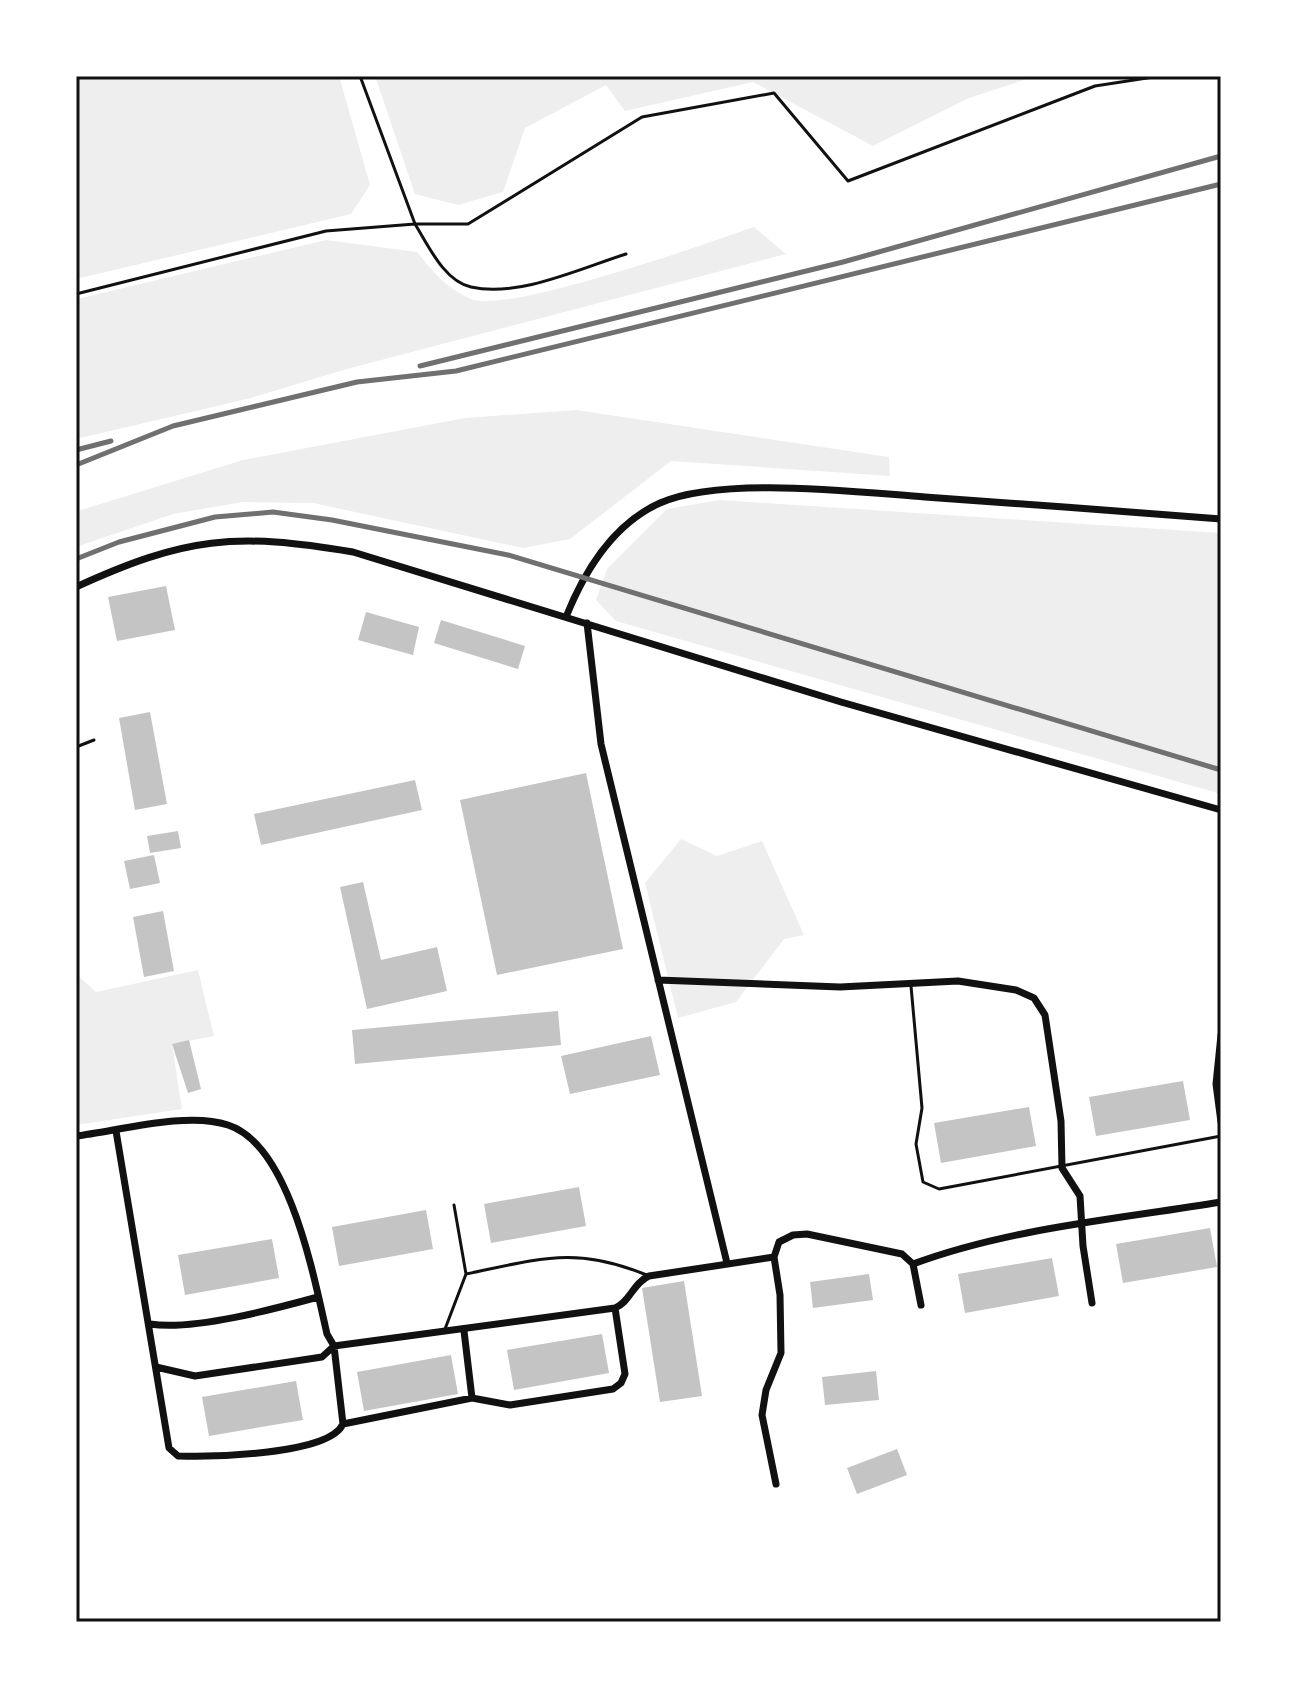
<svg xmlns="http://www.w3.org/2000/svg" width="1297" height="1698" viewBox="0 0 1297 1698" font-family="'IBM Plex Sans',sans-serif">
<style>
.green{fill:#eee}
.building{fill:#c4c4c4}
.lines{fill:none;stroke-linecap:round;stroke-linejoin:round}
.path{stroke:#111;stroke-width:3}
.service{stroke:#111;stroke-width:3}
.minor{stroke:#111;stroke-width:7}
.rail{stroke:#707070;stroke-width:5}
.neatline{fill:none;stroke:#111;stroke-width:3}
</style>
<rect width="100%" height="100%" fill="#fff"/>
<path class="green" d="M76,76H339L370,185L351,214L76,279Z
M375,76H1036L969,98L873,146L753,82L625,111L606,85L525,128L503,192L458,205L415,194Z
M754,227L786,254L343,370L251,398L76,439L77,299L326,240L417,252C433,272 447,289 471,299C508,314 708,243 754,227Z
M576,410L889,457L890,476L671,461L570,539L523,548L313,503L242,502L173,514L76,547V513L81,510L243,460L465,418Z
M720,500L1221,533V794L616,621L596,600L607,569L667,509Z
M681,839L717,856L762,841L804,935L784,939L736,1002L678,1018L645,883Z
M198,970L214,1036L172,1044L182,1109L76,1125V974L96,992Z"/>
<path class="building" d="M166,586L175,630L117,641L108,597Z
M366,612L419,627L413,655L358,640Z
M441,620L525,646L518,669L434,643Z
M150,712L167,804L135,810L119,718Z
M586,773L623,949L497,975L460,800Z
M415,780L422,810L261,845L254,814Z
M178,831L181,848L150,853L147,836Z
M154,855L160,883L130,889L124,861Z
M363,882L381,960L437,947L447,991L367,1009L340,887Z
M163,911L174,971L144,977L133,917Z
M558,1011L561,1045L355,1064L352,1030Z
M651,1036L660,1075L570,1094L561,1056Z
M189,1040L201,1089L188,1093L172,1044Z
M1183,1081L1190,1120L1096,1136L1089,1097Z
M1029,1107L1036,1146L941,1163L934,1123Z
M579,1187L586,1226L491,1243L484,1204Z
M426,1210L433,1249L339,1266L332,1227Z
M1210,1228L1217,1267L1123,1283L1116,1244Z
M272,1239L279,1278L185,1295L178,1255Z
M1052,1258L1059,1296L965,1313L958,1274Z
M869,1274L873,1300L813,1308L810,1282Z
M684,1281L702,1396L660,1402L642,1288Z
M602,1334L609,1373L514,1390L507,1350Z
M451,1355L458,1394L364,1411L357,1372Z
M876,1371L879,1400L825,1405L822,1377Z
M296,1381L303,1420L209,1436L202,1397Z
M897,1449L907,1475L857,1494L847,1468Z"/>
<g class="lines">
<path class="path" d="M415,224H468L642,117L774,93L848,181L1095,86L1160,76
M415,224C428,245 444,281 471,287C518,298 581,268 626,254
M76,294L326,231L415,224L360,76"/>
<path class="service" d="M76,747L94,740
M911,986L922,1108L916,1144L923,1182L939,1189L1221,1136
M466,1274C539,1259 576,1245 649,1276
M445,1329L466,1274L454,1205"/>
<path class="minor" d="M76,587C185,537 235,532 353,552L841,702L1221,810
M566,617C584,572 613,524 660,503C721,476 856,492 925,497C1024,504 1122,511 1221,519
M587,623L601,744L727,1263
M658,980L840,987L958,981L1016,990L1034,998L1045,1015L1061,1121L1062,1168L1080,1196L1083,1246L1092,1303
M1221,1035L1216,1084L1221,1122
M116,1131L169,1448L178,1456C211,1457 329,1455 343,1424L334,1346
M76,1136C118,1131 187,1111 228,1125C290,1145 314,1278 327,1334L334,1346L615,1308C630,1302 633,1283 649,1276L774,1257L779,1242L793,1235L807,1234L902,1254L913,1264L921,1305
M774,1257L780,1295L781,1353L766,1390L762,1415L776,1484
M913,1264C1010,1228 1119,1219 1221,1202
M150,1324C193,1331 274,1309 318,1297
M464,1331L472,1398
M156,1367L195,1376L322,1357L334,1346
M343,1424L472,1398L510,1405L613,1389L621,1383L625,1374L615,1308"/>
<path class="rail" d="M420,366L843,262L1221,156
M76,450L111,441
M76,465L173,426L357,382L456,371L1221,184
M76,559L119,542L215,517L273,512L332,520L508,555L1221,770"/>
</g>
<rect width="1297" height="1698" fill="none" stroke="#ffffff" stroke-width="156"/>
<rect x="78" y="78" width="1141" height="1542" class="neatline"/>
</svg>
